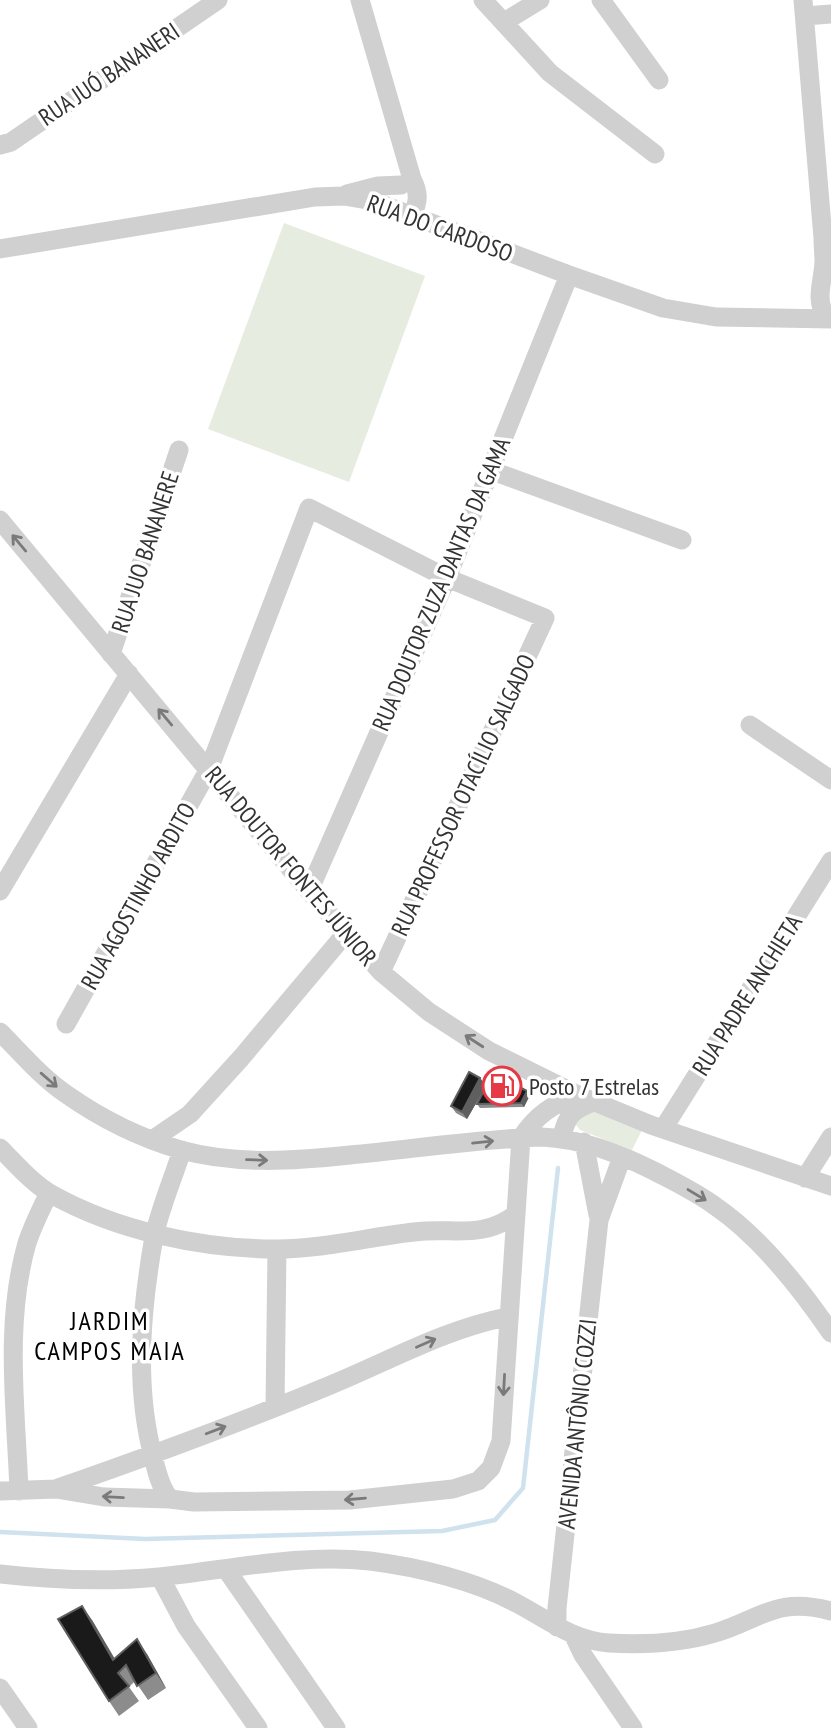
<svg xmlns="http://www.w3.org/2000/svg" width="831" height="1728" viewBox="0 0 831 1728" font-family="'PT Sans Narrow',sans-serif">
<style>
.green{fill:#e6ecdf}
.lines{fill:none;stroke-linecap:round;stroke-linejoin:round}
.stream{stroke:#cfe2ee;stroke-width:4.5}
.minor{stroke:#d0d0d0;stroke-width:19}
.wall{fill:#8c8c8c}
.shaded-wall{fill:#5f5f5f}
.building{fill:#1a1a1a;stroke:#5f5f5f;stroke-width:2}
.oneway{stroke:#7a7a7a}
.labels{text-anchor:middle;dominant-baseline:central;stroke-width:7;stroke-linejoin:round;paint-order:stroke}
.street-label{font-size:24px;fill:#333;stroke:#fff}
.poi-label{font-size:24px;fill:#333;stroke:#fff;text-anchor:start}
.neighbourhood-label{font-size:26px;letter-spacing:2px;fill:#000;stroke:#fff}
</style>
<rect width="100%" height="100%" fill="#fff"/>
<path class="green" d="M284,223L425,276L349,482L208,429Z
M592,1110L643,1128L632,1150L580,1130L576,1125V1119Z"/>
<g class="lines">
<path class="stream" d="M0,1532L145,1539L442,1531L495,1520L523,1488L558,1168"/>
<path class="minor" d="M360,0L412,179C419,192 419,202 412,215
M483,0L550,73L655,154
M601,0L659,80
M803,0L823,238C823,246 824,254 824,262C823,283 814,299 827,319
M805,16L831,14
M504,22L540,0
M0,145L11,142L218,0
M347,194L378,186L401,185
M0,249L315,197L344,196L373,201L569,275L663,308L716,317L831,319
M490,470L682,540
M0,520L309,891L381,972L429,1012L489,1051L578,1095L651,1125L831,1186
M111,654L179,450
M750,725L831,780
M0,891L129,674
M309,891L447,578L569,275
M66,1024L209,769L309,508L447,578L545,618L381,972
M0,1032C21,1053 41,1077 66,1094C100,1118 140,1138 181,1150C236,1165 294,1161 350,1155C414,1149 478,1139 542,1137C582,1139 618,1153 654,1171C675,1182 696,1192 715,1206C759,1236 801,1289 831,1333
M663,1129L831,861
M562,1138C566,1114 574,1109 596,1101
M152,1140L190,1114L241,1058L346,933
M584,1142L598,1215
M0,1148C15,1163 32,1183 51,1194C117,1231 202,1249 277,1249C322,1249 369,1237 414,1232C453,1227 482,1240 516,1214
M805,1178L831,1137
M275,1407L277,1249
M58,1488C150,1456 242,1422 333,1384C391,1360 446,1329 507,1317
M0,1491L56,1489L104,1497L170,1499L194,1502L350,1500L453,1489L478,1481L491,1468L501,1441L521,1138C536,1115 553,1104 578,1095
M19,1491C16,1409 4,1323 27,1243C33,1225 41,1209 49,1193
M170,1499C161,1489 157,1473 154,1460C134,1388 141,1310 154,1237C160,1208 173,1179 182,1150
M226,1569L336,1728
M0,1574C52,1580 107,1582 159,1577C229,1570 300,1553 370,1561C418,1567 476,1581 518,1604C548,1620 574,1641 609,1643C644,1645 682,1643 715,1633C761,1619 777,1596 831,1611
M160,1577L186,1626L258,1728
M557,1627V1608L599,1220L622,1157
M573,1634L583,1655L633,1728
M0,1688L28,1728"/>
</g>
<path class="wall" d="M480,1078L486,1086L467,1119L456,1113L451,1106Z
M527,1091L530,1095L524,1107L480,1108L477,1104Z
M92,1620L115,1659L147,1654L166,1688L148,1700L135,1681L129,1687L139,1701L119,1716L109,1701Z"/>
<path class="shaded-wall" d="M480,1078L486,1086L467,1119L462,1112Z
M527,1091L530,1095L524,1107L521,1103Z
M82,1606L92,1620L121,1670L113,1660Z
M137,1639L147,1654L166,1688L156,1673Z"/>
<path class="building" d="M469,1072L480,1078L462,1112L451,1106Z
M493,1073L527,1091L521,1103L477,1104Z
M82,1606L113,1660L137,1639L156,1673L137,1686L126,1665L118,1673L129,1686L109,1701L58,1619Z"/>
<defs><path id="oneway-shaft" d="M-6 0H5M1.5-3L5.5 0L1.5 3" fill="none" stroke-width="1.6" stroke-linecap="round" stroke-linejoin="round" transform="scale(1.75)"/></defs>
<g class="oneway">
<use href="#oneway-shaft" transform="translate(19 543) rotate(-130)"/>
<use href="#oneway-shaft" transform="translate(165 717) rotate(-130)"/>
<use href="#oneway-shaft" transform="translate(474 1041) rotate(-147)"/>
<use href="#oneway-shaft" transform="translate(49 1080) rotate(41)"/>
<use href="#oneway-shaft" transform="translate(483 1142) rotate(-6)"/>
<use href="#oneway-shaft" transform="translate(257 1160) rotate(2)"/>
<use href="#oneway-shaft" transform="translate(697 1195) rotate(31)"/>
<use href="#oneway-shaft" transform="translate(426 1343) rotate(-24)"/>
<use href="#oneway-shaft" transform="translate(504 1385) rotate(93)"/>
<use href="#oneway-shaft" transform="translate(216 1430) rotate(-21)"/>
<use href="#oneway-shaft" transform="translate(113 1497) rotate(-177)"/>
<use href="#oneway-shaft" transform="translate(355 1499) rotate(175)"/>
</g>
<defs>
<symbol id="fuel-ring" viewBox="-11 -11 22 22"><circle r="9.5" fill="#fff" stroke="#e63946" stroke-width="1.5"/><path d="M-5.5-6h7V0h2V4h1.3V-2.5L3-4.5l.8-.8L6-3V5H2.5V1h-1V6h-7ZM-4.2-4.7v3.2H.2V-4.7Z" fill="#e63946"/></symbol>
</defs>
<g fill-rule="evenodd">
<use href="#fuel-ring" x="480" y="1064" width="44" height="44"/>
</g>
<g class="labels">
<g class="street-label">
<text transform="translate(109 74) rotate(-34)">RUA JUÓ BANANERI</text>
<text transform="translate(440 228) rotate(20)">RUA DO CARDOSO</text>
<text transform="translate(145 552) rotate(-72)">RUA JUO BANANERE</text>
<text transform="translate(441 584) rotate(-67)">RUA DOUTOR ZUZA DANTAS DA GAMA</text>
<text transform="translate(463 795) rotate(-65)">RUA PROFESSOR OTACÍLIO SALGADO</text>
<text transform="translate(291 866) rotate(50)">RUA DOUTOR FONTES JÚNIOR</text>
<text transform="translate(138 896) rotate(-61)">RUA AGOSTINHO ARDITO</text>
<text transform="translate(747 995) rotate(-58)">RUA PADRE ANCHIETA</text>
<text transform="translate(577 1424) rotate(-84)">AVENIDA ANTÔNIO COZZI</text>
</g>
<g class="poi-label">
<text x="529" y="1086">Posto 7 Estrelas</text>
</g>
<g class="neighbourhood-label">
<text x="110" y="1320">JARDIM<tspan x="110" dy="30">CAMPOS MAIA</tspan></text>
</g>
</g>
</svg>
